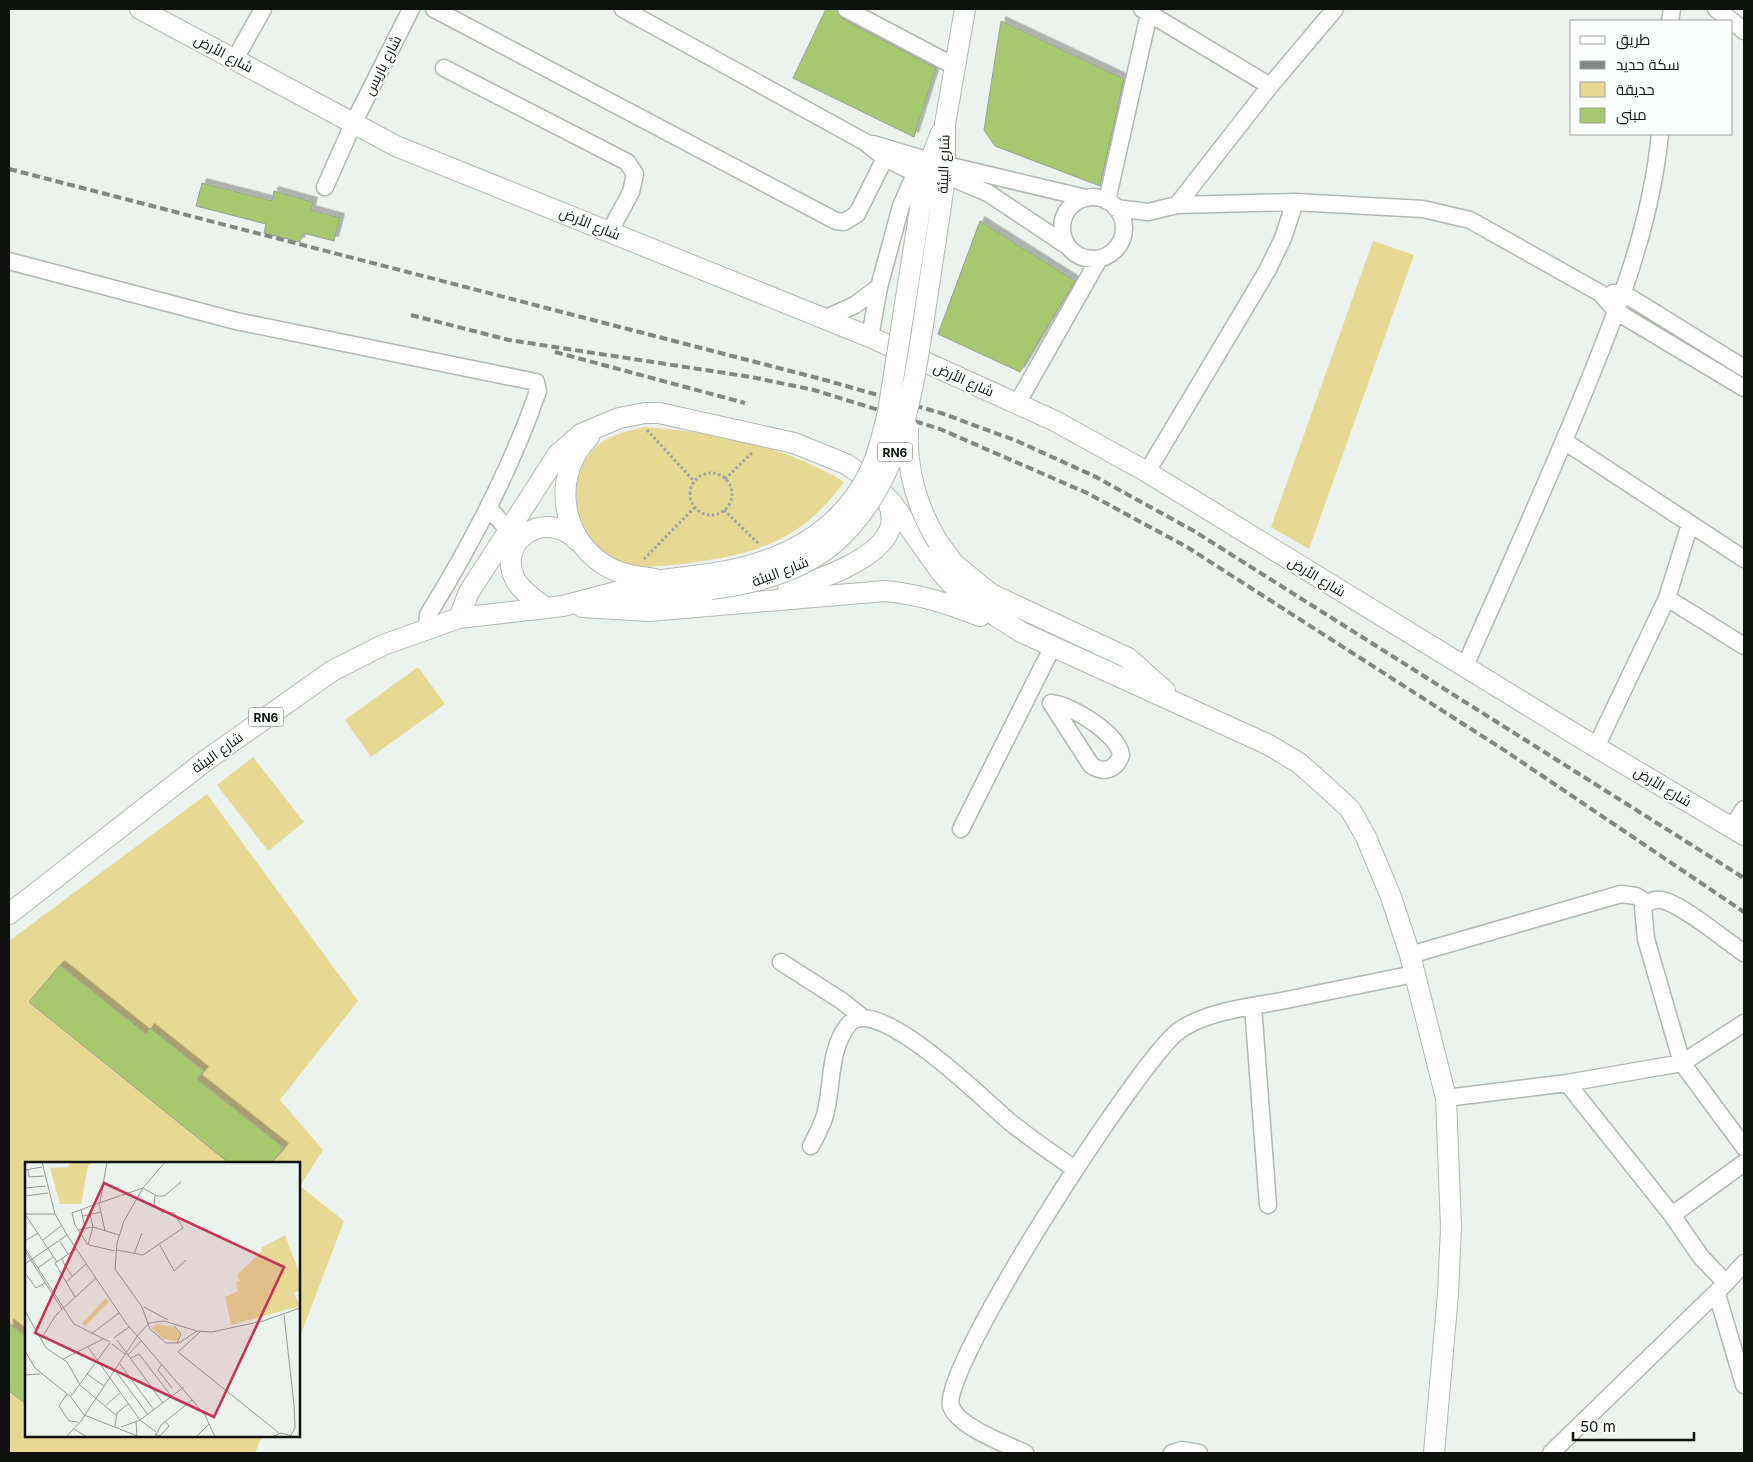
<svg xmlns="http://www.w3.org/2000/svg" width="1753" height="1462" viewBox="0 0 1753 1462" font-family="Inter,Cairo,sans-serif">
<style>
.green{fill:#e7d894}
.building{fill:#a7c86e;stroke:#9b9f97;filter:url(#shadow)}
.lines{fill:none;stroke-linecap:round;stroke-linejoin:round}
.minor-casing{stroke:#b1b8b3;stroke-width:19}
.major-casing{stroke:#b1b8b3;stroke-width:22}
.path{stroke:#9ea4a0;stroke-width:3;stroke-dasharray:2.5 2.5;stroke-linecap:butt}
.minor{stroke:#fff;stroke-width:16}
.major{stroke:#fff;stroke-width:20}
.rail{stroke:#828783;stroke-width:4;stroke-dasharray:8 4;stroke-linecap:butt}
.major-bridge-casing{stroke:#b1b8b3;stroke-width:22;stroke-linecap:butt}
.major-bridge{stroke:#fff;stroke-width:20}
.labels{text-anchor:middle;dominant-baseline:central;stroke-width:4;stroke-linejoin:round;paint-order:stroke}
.shield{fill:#fdfffe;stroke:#565857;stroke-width:1}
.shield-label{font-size:12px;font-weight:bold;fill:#0f110f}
.street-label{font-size:14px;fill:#0f110f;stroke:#fdfffe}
.inset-road{fill:none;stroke:#949995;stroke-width:1}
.view{fill:#c43452;fill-opacity:0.15;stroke:#c43452;stroke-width:2.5}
.inset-edge{fill:none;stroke:#0f110f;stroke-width:2.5}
</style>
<defs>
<filter id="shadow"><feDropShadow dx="4.5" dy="-4.5" stdDeviation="0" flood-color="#0004"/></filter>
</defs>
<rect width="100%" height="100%" fill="#ecf3ee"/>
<path class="green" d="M1373,241L1414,255L1309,549L1271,527Z
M644,427C712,432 785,445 844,482C800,543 753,555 682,564C661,566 638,570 618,561C577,541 561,486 593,450C606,435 626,432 644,427Z
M418,667L445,704L371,757L345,720Z
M253,757L304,822L268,851L217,785Z
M207,794L358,1001L280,1100L323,1150L300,1186L344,1221L299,1339V1163H26V1436H262L255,1453H9V941Z"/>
<path class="building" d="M826,9H836L841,18L936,68L914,137L793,78Z
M1001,21L1124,79L1100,186L995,146L984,130Z
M202,183L272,201L274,191L313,202L311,210L340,218L334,241L303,233L300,242L264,233L266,224L196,206Z
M980,221L1075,281L1020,372L938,334Z
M60,965L146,1034L150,1028L204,1071L197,1079L284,1148L271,1163H229L29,1002Z
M9,1323L26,1337V1404L9,1391Z"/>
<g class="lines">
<defs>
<path id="minor" d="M434,9L836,221L844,222L857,214L885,158
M623,9L865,142L885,158L907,169L957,180L988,193L1066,245
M846,9L954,66
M1142,9L1270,86
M1716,9L1732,21
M1670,21L1672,9
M1732,21L1744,31
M235,59L263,9
M444,68L627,162L635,174L631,192L610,231
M873,144L930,161L1086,198
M325,187L354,122L411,9
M1062 228a31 31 0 1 1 62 0a31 31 0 1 1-62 0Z
M1107,201L1150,9
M1177,205L1270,86L1335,9
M1116,208L1148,212L1177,205L1295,202L1423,209L1470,220L1600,293L1617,312L1744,388
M9,261L236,321L536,382L538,391C511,470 472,543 428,615L427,627
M1613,293H1623L1744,368
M824,319L855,305L879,287
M870,337L879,287L901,206L920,163
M1018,402L1099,259
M1564,441L1744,559
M1147,472L1267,271L1283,238L1295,202
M489,508L515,538
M1667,598L1744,646
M1465,666C1505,576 1546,486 1583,395C1618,310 1651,226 1660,134
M1051,703C1072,705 1118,734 1121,755C1116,770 1104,774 1091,765Z
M1596,747L1667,598L1690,524
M1732,827L1744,809
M961,829L1053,646
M1744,953C1726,941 1681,903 1661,900C1654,899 1648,902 1643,907L1646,939L1682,1063L1744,1147
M1410,955L1621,894L1636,896L1647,903
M781,962L842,1001L862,1017
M1253,1006L1268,1205
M1446,1098L1567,1083L1682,1063L1744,1023
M811,1146C816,1136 822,1126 825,1115C833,1086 828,1049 849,1024C876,991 989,1105 1010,1122C1031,1139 1053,1154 1075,1169
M1672,1215L1744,1163
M1726,1283L1744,1263
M1717,1294L1744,1385
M1025,1453C1006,1444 958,1427 951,1406C939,1371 1142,1055 1180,1030C1208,1011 1249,1007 1281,1001C1325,992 1370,983 1414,974
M1172,1453L1182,1450L1199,1453
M1551,1453L1726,1283L1701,1257L1672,1215L1567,1083"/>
<path id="major" d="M140,9L396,146L870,337L1055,421L1147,472L1596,747L1744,835
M920,209L930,161L941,133
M940,212L945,177V124L965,9
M589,437C552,474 560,536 603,564C619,575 637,576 655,579
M938,542L954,564L991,594L1128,658L1165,691
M788,590C817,580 876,561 889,531C894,520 891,511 888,501
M630,600L711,589
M582,607L649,611L885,591C919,594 949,604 980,616
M546,608C535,600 521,591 515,579C496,541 545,507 578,541
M459,618L469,592L558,454L581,434L619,418L645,413H659L794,443L846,464L872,482L892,503L940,571L959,592L1021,632L1269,745L1299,763L1325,786L1350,809L1366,837L1391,897L1410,955L1446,1098L1451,1228L1448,1294L1434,1453
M9,914L205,761L332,671L383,645L459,618L563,606L662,580L710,574"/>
</defs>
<use href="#minor" class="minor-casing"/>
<use href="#major" class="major-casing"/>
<path class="path" d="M647,430L694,481
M690 494a21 21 0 1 1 42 0a21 21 0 1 1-42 0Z
M725,479L753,452
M724,510L760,545
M644,559L694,508"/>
<use href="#minor" class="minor"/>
<use href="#major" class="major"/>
<path class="rail" d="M9,169L825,380L941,413L1017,441L1094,476L1194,531L1744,878
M411,315L509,340L751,377L814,390L940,429L1087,493L1187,547L1507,752L1744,912
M555,352L745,403"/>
<defs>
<path id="major-bridge" d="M908,428C906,470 916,506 938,542
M710,574C778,564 839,536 870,471C879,452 883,432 888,412L920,209
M711,589C753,584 799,572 833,544C897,489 911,404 923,325C929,287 934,250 940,212"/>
</defs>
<use href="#major-bridge" class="major-bridge-casing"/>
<use href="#major-bridge" class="major-bridge"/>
</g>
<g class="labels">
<g class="shield">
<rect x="877.5" y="442.5" width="35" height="19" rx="4"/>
<rect x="248.5" y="707.5" width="35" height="19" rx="4"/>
</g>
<g class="shield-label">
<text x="895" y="452">RN6</text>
<text x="266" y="717">RN6</text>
</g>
<g class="street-label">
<text transform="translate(224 53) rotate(28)">شارع الأرض</text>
<text transform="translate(382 65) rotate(-63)">شارع باريس</text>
<text transform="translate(943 164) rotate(-88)">شارع البيئة</text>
<text transform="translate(590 223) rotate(22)">شارع الأرض</text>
<text transform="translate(964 379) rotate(24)">شارع الأرض</text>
<text transform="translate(780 571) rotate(-21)">شارع البيئة</text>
<text transform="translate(1317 576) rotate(31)">شارع الأرض</text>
<text transform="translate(217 752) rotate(-36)">شارع البيئة</text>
<text transform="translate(1663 786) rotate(31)">شارع الأرض</text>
</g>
</g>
<g transform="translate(25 1162)">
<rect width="275" height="275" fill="#ecf3ee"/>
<path d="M45,0H68L63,4L56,42H35L25,6L43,5ZM260,73L275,113V128L269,131L275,144L206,163L200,135L213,129L211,121L215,119L212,113L237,89L236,86ZM81,136L84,140L60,164L57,161ZM132,162L148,165L155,172L152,179L138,177L126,165Z" fill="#e7d894"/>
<path class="inset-road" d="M17,0L30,52L42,73L101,161L180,253L190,275M87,0H120M140,0L118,26L99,59L92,81L90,107L117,145L125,167L141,181H154L172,169M3,7L4,15L19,14M0,8L17,5M0,26L21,24M0,34L23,31M75,40L82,0M56,47L60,66M0,52L32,100M1,52H30M65,52L68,65L63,83L50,63L47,51L74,41M58,54L76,50M53,68L68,65L94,73M80,69L74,41L118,26L132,34H139L156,20M18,78L36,64M0,79L13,71M35,79L43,92M64,83L90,89M135,83L149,109L161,98M0,86L49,162L85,180M92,88L118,93L158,66L149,51L137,50L129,42L130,34M0,89L37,147M109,92L117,71M36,97L47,114M0,102L42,73M13,106L28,95M0,111L11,126L20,121M41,120L61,102M50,135L30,101L51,87M119,145L143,158M0,149L21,186L42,200L55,223L92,254M259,153L269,243L270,266L266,273M149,164L156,172L152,181M175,170L153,190L254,271M66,172L94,151M89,176L104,165M16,177L31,153L71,116M92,178L138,241M87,182L100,192M63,185L115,258L131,270M0,189L10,206L46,235L59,253M103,193L116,179M106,196L114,192L147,235M38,197L78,177M95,202L129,248M137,202L133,208L147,226M90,208L123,253M62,212L79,224M0,213L15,212M42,232L34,244L44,259L53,260M46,234L85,181M81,243L96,230M59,253L115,275M111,259L112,274M90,264L92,251L104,241M96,265L115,258L159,225M49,267L62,275M130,272L135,274L144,264L140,259M41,275L56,259L113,173L124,161L139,159L172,169L187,170L238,159L275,146M130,275L136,263L167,238M171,275L184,262M247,275L256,271L271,275"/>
<path class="view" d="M79,21L259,105L189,255L10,171Z"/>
<rect width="275" height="275" class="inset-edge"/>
</g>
<rect width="1753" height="1462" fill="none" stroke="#0f110f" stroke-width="20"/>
<rect x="1570" y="20" width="162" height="115" fill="#fdfffe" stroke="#9ea09e"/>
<rect x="1580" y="36" width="25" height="8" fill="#ffffff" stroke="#9ea09e"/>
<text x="1616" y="45" font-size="15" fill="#0f110f">طريق</text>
<rect x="1580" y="61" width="25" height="8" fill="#828783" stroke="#9ea09e"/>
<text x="1616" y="70" font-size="15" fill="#0f110f">سكة حديد</text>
<rect x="1580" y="82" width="25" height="15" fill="#e7d894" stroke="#9ea09e"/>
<text x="1616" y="95" font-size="15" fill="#0f110f">حديقة</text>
<rect x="1580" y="108" width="25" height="15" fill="#a7c86e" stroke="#9ea09e"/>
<text x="1616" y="120" font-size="15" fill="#0f110f">مبنى</text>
<path d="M1573 1432v8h121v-8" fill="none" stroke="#0f110f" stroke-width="2.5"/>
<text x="1580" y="1432" font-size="15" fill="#0f110f" stroke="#fdfffe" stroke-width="4" paint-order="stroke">50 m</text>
</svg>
